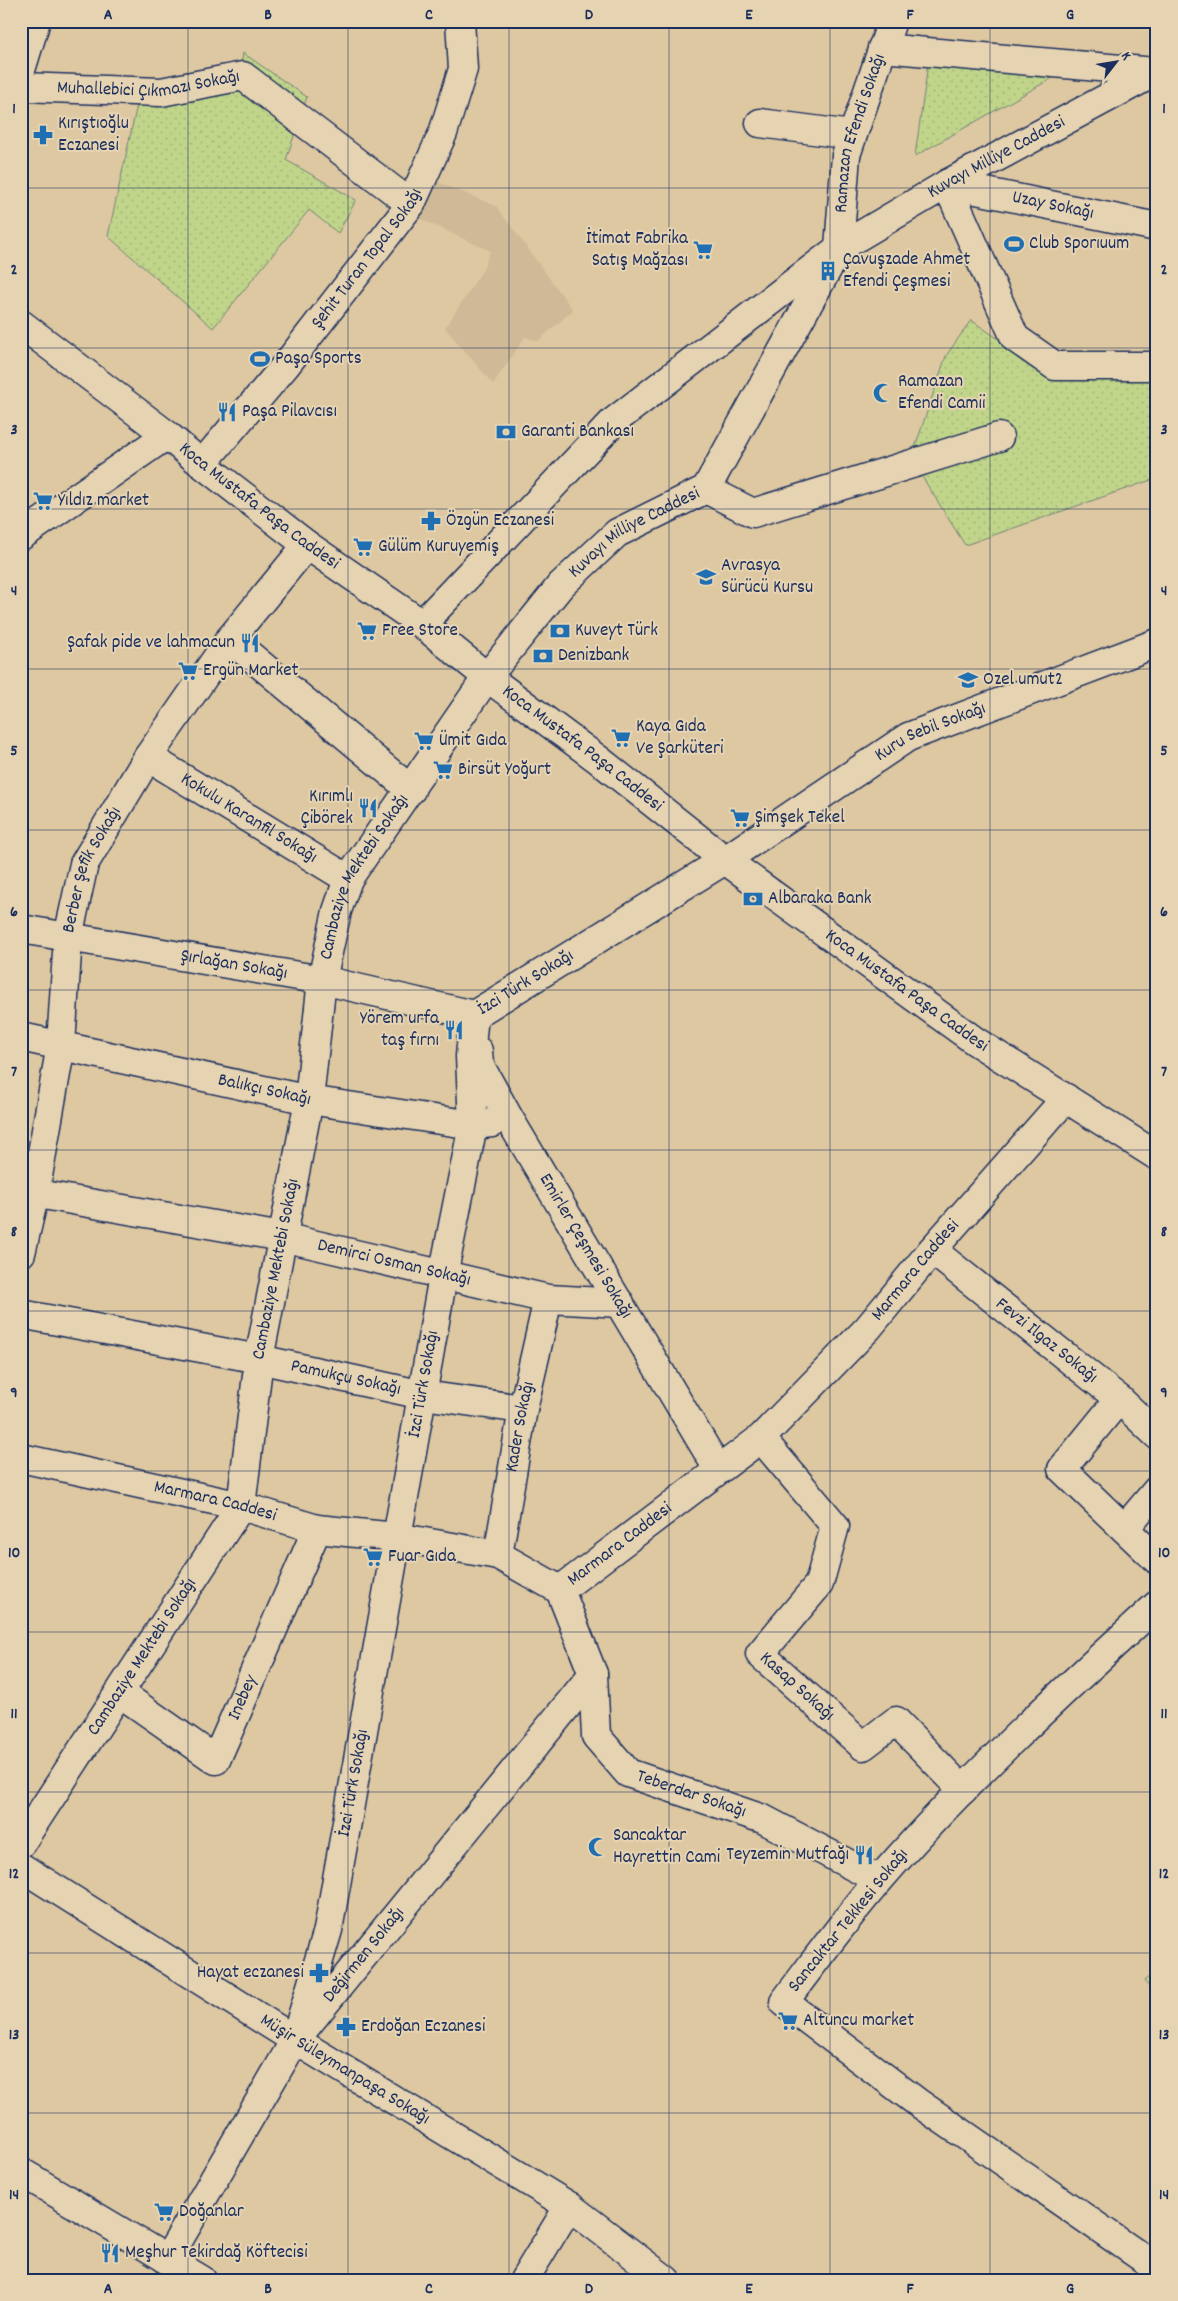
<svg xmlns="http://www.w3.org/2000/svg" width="1178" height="2301" viewBox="0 0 1178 2301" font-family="Dekko,sans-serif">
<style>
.built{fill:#cfb996}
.green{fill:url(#green-dots);stroke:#6e8274}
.pitch{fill:#c1d58a;stroke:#6e8274}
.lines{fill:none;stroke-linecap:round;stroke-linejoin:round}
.street-casing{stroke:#1b2f5e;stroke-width:31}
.secondary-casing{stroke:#1b2f5e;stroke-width:31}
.street{stroke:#e6d3b1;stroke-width:28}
.secondary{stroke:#e6d3b1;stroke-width:28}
.grid{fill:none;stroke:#1b2f5e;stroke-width:1;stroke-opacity:0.55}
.labels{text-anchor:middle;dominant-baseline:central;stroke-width:4;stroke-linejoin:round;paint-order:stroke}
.street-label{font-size:19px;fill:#1b2f5e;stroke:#e6d3b1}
.poi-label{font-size:19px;fill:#1b2f5e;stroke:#e6d3b1;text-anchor:start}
.neatline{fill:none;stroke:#1b2f5e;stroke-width:2}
.grid-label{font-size:16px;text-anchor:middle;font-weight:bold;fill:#1b2f5e}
</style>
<defs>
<pattern id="green-dots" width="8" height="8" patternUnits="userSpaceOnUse" patternTransform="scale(1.25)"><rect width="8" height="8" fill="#c1d58a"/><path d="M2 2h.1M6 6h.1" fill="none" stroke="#a5b77a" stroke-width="1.8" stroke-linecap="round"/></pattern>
</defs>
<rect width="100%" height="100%" fill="#dec8a2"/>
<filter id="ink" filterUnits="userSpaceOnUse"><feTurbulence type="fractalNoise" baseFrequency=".02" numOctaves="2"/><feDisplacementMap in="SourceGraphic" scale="10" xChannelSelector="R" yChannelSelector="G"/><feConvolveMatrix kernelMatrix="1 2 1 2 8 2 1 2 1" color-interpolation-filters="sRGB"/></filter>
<g filter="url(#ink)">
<path class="built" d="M435,181L496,206L573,310L538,341L525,337L493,384L445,328L484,268L490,251L414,216Z"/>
<path class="green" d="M243,53L307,97L286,160L356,200L338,233L309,210L213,328L108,236L139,96L238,85Z
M929,57L1070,68L915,156Z
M971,320L1048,373L1157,372V478L965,545L911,459L946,356Z"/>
<path class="pitch" d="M1157,1970V1996L1144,1981Z"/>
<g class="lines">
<defs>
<g id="street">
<path d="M882,48L1155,72"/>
<path id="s1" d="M21,87L161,92L243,76L411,204"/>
<path d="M760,123L852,135"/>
<path d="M947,184L1015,338L1055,366H1157"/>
<path id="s2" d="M947,184L1157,227"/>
<path id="s3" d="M202,464L286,365L411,204L443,133L463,69L460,21"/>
<path d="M706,489L753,513L999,437"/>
<path d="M21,536L167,435"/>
<path d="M230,639L411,790"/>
<path id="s4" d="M148,757L348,879"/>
<path id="s5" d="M21,929L322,980L474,1015"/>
<path id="s6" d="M474,1015L725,860L908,737L1157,643"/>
<path id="s7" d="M21,1037L309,1100L473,1125L492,1123"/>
<path id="s8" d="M478,1051L479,1064L510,1120L718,1469"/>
<path id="s9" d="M21,1191L282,1237L548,1299L620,1303"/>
<path id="s10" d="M932,1250L1119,1399L1157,1435"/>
<path id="s11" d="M21,1253L35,1193L61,1045L68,937L84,864L148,757L230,639L307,545"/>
<path id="s12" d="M21,1314L259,1359L423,1395L523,1409"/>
<path d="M1119,1399L1062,1469L1157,1560"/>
<path id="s13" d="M761,1438L835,1526L819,1584L760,1654L863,1746L896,1721L963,1790"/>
<path id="s14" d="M21,1458L241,1506L317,1529L396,1537L498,1555L560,1590L761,1438L868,1328L932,1250L1066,1098"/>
<path d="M1125,1528L1157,1490"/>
<path id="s15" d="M498,1555L523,1409L548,1299"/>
<path id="s16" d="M560,1590L593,1674L596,1736L628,1773L763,1819L879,1880"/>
<path d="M1157,1605C1061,1693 965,1781 880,1879C846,1918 815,1961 784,2002L917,2102L1157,2268"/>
<path id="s17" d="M120,1693L216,1760L317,1529"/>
<path id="s18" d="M21,1843L241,1506L259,1359L309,1100L322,980L337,911L348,879L487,677L561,585L617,533L706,489L839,248L846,155L892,21"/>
<path id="s19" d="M21,1867L295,2040L569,2206L666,2280"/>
<path id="s20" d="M295,2040L328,1930L443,1276L473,1125L470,1056L474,1015"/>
<path id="s21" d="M167,2260L295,2040L593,1674"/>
<path d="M524,2280L569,2206"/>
</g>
<g id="secondary">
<path d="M21,70L36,21"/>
<path id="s22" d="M21,324L167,435L202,464L307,545L422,624L487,677L599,760L725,860L975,1041L1157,1156"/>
<path id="s23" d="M422,624L613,422L839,248L947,184L1157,71"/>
<path d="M21,2172L202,2280"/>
</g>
</defs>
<use href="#street" class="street-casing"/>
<use href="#secondary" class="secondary-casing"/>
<use href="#street" class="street"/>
<use href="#secondary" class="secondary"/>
</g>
</g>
<path class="grid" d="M188,21V2280M348,21V2280M509,21V2280M669,21V2280M830,21V2280M990,21V2280M21,188H1157M21,348H1157M21,509H1157M21,669H1157M21,830H1157M21,990H1157M21,1150H1157M21,1311H1157M21,1471H1157M21,1632H1157M21,1792H1157M21,1953H1157M21,2113H1157"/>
<defs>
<symbol id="pharmacy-bare" viewBox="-9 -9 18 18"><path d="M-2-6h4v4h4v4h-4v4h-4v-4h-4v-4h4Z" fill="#1f6fb2" stroke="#e6d3b1" stroke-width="2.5" paint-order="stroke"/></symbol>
<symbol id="stadium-bare" viewBox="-9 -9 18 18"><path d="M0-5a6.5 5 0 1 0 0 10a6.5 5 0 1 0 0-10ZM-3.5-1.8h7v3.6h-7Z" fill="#1f6fb2" stroke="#e6d3b1" stroke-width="2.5" paint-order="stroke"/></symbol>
<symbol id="supermarket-bare" viewBox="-9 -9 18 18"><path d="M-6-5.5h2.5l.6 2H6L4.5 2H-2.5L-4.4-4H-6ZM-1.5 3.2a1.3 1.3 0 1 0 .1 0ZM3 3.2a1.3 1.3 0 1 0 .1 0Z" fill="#1f6fb2" stroke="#e6d3b1" stroke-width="2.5" paint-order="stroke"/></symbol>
<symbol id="building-bare" viewBox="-9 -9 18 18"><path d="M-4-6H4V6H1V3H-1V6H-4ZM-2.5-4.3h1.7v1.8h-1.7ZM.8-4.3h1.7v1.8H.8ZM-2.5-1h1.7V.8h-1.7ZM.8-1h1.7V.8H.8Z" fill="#1f6fb2" stroke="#e6d3b1" stroke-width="2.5" paint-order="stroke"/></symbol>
<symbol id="mosque-bare" viewBox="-9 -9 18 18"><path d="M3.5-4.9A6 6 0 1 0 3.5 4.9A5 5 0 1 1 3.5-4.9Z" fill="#1f6fb2" stroke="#e6d3b1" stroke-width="2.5" paint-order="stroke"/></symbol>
<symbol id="restaurant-bare" viewBox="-9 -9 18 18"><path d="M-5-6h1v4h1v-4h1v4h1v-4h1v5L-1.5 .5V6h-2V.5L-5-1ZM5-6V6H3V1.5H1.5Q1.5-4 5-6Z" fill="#1f6fb2" stroke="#e6d3b1" stroke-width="2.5" paint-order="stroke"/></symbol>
<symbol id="bank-bare" viewBox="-9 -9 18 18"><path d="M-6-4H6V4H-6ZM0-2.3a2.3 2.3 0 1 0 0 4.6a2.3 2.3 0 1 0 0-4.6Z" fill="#1f6fb2" stroke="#e6d3b1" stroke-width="2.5" paint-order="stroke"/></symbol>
<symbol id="school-bare" viewBox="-9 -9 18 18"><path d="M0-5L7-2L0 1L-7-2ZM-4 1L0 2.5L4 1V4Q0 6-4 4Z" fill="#1f6fb2" stroke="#e6d3b1" stroke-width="2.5" paint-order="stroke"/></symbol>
</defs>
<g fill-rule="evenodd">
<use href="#pharmacy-bare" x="29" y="121" width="28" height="28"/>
<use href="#stadium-bare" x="1000" y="230" width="28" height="28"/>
<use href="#supermarket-bare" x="689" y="236" width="28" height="28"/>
<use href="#building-bare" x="814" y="257" width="28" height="28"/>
<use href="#stadium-bare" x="246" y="345" width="28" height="28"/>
<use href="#mosque-bare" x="869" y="379" width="28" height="28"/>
<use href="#restaurant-bare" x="213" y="398" width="28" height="28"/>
<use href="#bank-bare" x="492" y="418" width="28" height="28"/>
<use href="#supermarket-bare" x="29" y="487" width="28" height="28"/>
<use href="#pharmacy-bare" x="417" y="507" width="28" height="28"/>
<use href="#supermarket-bare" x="349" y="533" width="28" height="28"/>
<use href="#school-bare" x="692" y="563" width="28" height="28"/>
<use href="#supermarket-bare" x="353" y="617" width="28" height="28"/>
<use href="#bank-bare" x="546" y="617" width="28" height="28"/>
<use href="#restaurant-bare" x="236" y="629" width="28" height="28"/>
<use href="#bank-bare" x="529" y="642" width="28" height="28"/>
<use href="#supermarket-bare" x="174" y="657" width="28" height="28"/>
<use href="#school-bare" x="954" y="666" width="28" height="28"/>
<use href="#supermarket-bare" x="607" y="724" width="28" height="28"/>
<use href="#supermarket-bare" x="410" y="727" width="28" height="28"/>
<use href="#supermarket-bare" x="429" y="756" width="28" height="28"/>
<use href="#restaurant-bare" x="354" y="794" width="28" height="28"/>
<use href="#supermarket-bare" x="726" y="804" width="28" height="28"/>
<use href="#bank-bare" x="739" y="885" width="28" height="28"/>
<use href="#restaurant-bare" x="440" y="1016" width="28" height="28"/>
<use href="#supermarket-bare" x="359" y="1543" width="28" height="28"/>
<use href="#mosque-bare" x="584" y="1833" width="28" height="28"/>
<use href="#restaurant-bare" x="850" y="1841" width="28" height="28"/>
<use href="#pharmacy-bare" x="305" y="1959" width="28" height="28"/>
<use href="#supermarket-bare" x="774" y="2007" width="28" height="28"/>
<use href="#pharmacy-bare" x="332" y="2013" width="28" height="28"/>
<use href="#supermarket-bare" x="150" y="2198" width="28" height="28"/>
<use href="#restaurant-bare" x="96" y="2239" width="28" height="28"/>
</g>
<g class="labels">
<g class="street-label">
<text stroke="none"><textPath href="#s1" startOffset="128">Muhallebici Çıkmazı Sokağı</textPath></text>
<text stroke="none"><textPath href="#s18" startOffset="1971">Ramazan Efendi Sokağı</textPath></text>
<text stroke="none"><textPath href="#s23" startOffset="745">Kuvayı Milliye Caddesi</textPath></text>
<text stroke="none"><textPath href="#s2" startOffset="108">Uzay Sokağı</textPath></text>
<text stroke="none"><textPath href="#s3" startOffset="264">Şehit Turan Topal Sokağı</textPath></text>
<text stroke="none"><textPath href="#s22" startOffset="300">Koca Mustafa Paşa Caddesi</textPath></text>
<text stroke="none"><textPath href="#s18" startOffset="1494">Kuvayı Milliye Caddesi</textPath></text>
<text stroke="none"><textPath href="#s6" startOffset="538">Kuru Sebil Sokağı</textPath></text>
<text stroke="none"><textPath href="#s22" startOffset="704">Koca Mustafa Paşa Caddesi</textPath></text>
<text stroke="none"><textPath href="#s4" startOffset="118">Kokulu Karanfil Sokağı</textPath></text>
<text stroke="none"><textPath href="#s11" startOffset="392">Berber Şefik Sokağı</textPath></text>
<text stroke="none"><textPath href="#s18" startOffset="1048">Cambaziye Mektebi Sokağı</textPath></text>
<text stroke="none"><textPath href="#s5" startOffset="216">Şırlağan Sokağı</textPath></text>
<text stroke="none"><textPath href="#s6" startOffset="61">İzci Türk Sokağı</textPath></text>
<text stroke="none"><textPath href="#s22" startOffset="1109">Koca Mustafa Paşa Caddesi</textPath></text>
<text stroke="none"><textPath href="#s7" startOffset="249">Balıkçı Sokağı</textPath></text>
<text stroke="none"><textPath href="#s8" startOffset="224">Emirler Çeşmesi Sokağı</textPath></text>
<text stroke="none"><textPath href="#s9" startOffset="380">Demirci Osman Sokağı</textPath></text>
<text stroke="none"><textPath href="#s18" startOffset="642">Cambaziye Mektebi Sokağı</textPath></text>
<text stroke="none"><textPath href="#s14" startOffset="1039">Marmara Caddesi</textPath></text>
<text stroke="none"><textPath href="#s10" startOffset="146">Fevzi Ilgaz Sokağı</textPath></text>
<text stroke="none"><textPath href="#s12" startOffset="331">Pamukçu Sokağı</textPath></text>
<text stroke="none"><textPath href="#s20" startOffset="669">İzci Türk Sokağı</textPath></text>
<text stroke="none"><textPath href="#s15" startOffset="130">Kader Sokağı</textPath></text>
<text stroke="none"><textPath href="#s14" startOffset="199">Marmara Caddesi</textPath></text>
<text stroke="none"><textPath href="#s14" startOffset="634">Marmara Caddesi</textPath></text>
<text stroke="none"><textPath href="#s18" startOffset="222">Cambaziye Mektebi Sokağı</textPath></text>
<text stroke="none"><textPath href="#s13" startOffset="316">Kasap Sokağı</textPath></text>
<text stroke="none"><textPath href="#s17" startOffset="185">Inebey</textPath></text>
<text stroke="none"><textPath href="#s20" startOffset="264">İzci Türk Sokağı</textPath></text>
<text stroke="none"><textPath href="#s16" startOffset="268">Teberdar Sokağı</textPath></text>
<text transform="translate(849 1921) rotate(-51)">Sancaktar Tekkesi Sokağı</text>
<text stroke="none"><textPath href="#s21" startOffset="364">Değirmen Sokağı</textPath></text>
<text stroke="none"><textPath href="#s19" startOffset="382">Müşir Süleymanpaşa Sokağı</textPath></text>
</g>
<g class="poi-label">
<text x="58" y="124">Kırıştıoğlu<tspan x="58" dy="22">Eczanesi</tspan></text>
<text x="688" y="239" text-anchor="end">İtimat Fabrika<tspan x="688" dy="22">Satış Mağzası</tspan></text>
<text x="1029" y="244">Club Sporıuum</text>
<text x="843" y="260">Çavuşzade Ahmet<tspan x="843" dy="22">Efendi Çeşmesi</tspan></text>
<text x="275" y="359">Paşa Sports</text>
<text x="898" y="382">Ramazan<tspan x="898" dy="22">Efendi Camii</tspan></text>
<text x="242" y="412">Paşa Pilavcısı</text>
<text x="521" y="432">Garanti Bankası</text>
<text x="58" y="501">Yıldız market</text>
<text x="446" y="521">Özgün Eczanesi</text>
<text x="378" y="547">Gülüm Kuruyemiş</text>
<text x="721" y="566">Avrasya<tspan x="721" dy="22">Sürücü Kursu</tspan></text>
<text x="382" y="631">Free Store</text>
<text x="575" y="631">Kuveyt Türk</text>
<text x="235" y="643" text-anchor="end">Şafak pide ve lahmacun</text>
<text x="558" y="656">Denizbank</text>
<text x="203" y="671">Ergün Market</text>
<text x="983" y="680">Ozel umut2</text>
<text x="636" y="727">Kaya Gıda<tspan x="636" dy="22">Ve Şarküteri</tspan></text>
<text x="439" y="741">Ümit Gıda</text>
<text x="458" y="770">Birsüt Yoğurt</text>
<text x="353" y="797" text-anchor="end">Kırımlı<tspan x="353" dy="22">Çibörek</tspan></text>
<text x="755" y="818">Şimşek Tekel</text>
<text x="768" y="899">Albaraka Bank</text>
<text x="439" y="1019" text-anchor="end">Yörem urfa<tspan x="439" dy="22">taş fırnı</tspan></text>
<text x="388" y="1557">Fuar Gıda</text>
<text x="613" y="1836">Sancaktar<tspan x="613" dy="22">Hayrettin Cami</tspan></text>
<text x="849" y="1855" text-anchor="end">Teyzemin Mutfağı</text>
<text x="304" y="1973" text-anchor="end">Hayat eczanesi</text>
<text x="803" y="2021">Altuncu market</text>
<text x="361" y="2027">Erdoğan Eczanesi</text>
<text x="179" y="2212">Doğanlar</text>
<text x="125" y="2253">Meşhur Tekirdağ Köftecisi</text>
</g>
</g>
<rect width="1178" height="2301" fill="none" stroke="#e6d3b1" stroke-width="55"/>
<g transform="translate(1116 62) rotate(59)" stroke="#e6d3b1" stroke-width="4" paint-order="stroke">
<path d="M0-4L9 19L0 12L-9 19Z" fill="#1b2f5e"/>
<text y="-8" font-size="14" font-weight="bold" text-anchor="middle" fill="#1b2f5e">K</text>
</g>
<rect x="28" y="28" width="1122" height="2246" class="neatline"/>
<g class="grid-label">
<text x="108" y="19">A</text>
<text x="268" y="19">B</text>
<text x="429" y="19">C</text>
<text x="589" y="19">D</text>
<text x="749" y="19">E</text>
<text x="910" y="19">F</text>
<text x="1070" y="19">G</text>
<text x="14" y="113">1</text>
<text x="1164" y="113">1</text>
<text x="14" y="274">2</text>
<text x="1164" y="274">2</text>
<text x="14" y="434">3</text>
<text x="1164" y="434">3</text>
<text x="14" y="595">4</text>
<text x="1164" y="595">4</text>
<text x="14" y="755">5</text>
<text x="1164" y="755">5</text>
<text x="14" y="916">6</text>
<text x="1164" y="916">6</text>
<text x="14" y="1076">7</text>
<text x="1164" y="1076">7</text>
<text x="14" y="1236">8</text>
<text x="1164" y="1236">8</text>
<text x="14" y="1397">9</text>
<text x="1164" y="1397">9</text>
<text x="14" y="1557">10</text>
<text x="1164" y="1557">10</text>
<text x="14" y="1718">11</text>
<text x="1164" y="1718">11</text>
<text x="14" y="1878">12</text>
<text x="1164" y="1878">12</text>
<text x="14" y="2039">13</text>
<text x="1164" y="2039">13</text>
<text x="14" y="2199">14</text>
<text x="1164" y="2199">14</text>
<text x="108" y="2293">A</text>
<text x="268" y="2293">B</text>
<text x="429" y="2293">C</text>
<text x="589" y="2293">D</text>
<text x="749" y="2293">E</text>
<text x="910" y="2293">F</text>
<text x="1070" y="2293">G</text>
</g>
</svg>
